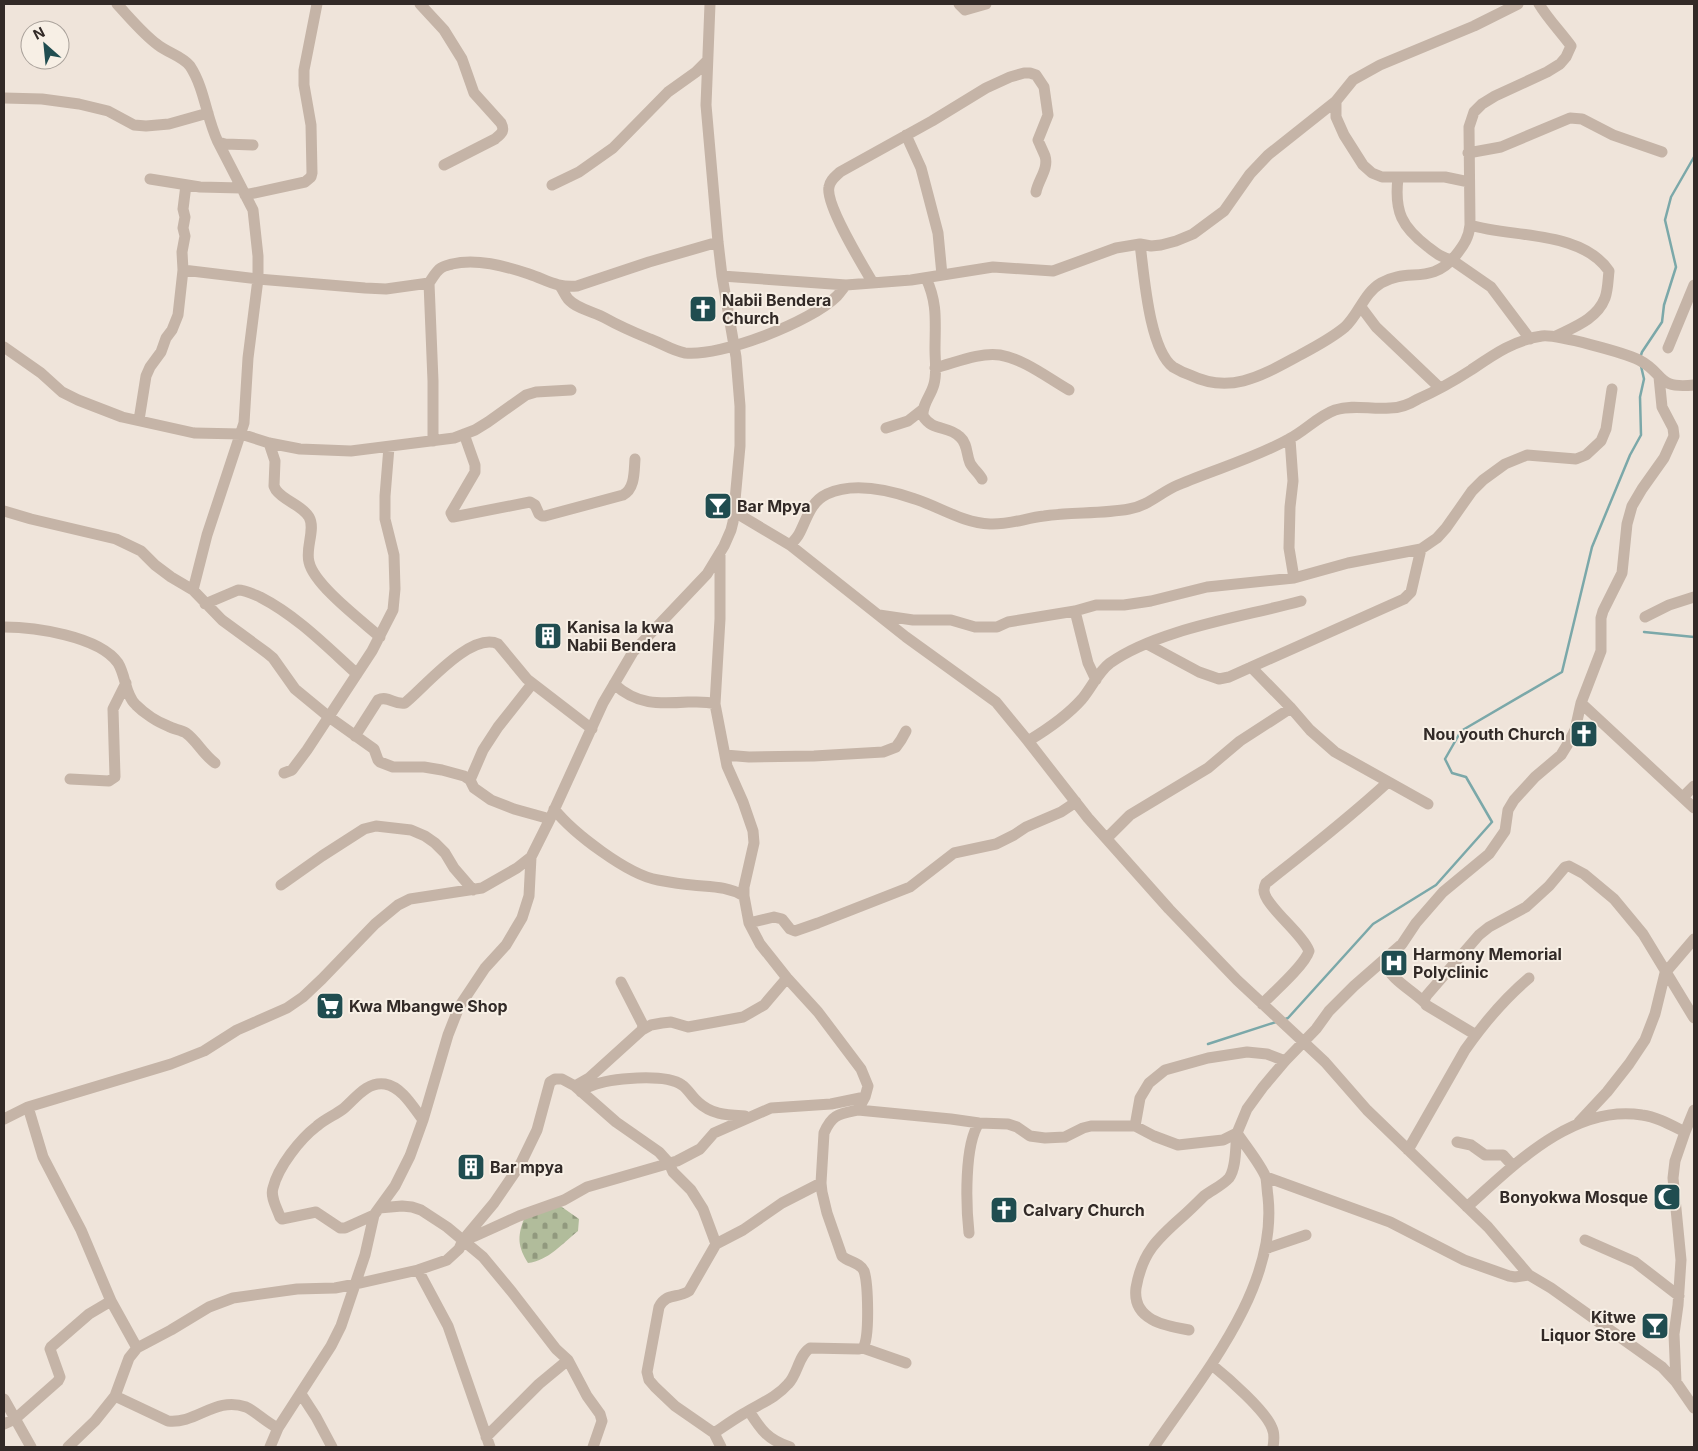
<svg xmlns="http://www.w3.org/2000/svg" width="1698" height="1451" viewBox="0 0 1698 1451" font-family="Inter,sans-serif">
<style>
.cemetery{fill:url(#cemetery-stones)}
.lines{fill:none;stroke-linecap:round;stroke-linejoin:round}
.stream{stroke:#7ba8a9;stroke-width:2.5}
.minor{stroke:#c5b4a7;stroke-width:11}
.labels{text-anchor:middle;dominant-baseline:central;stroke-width:4;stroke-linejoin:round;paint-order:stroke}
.poi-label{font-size:16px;font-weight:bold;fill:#322a27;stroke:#f7efe5;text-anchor:start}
</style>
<defs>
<pattern id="cemetery-stones" width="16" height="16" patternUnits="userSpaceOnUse" patternTransform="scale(1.25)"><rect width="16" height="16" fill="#b1bc9b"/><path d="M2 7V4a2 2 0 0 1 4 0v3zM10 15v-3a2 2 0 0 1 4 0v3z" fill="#91997e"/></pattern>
</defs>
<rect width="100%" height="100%" fill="#efe4da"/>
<path class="cemetery" d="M559,1205L579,1219L578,1231C563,1243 548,1261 528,1263C518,1247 517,1237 524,1219Z"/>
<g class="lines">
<path class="stream" d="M1640,358L1642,352L1662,322L1664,305L1676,267L1665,220L1671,197L1694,157
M1644,632L1694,637
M1283,1020L1288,1018L1373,924L1436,885L1492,822L1466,777L1452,773L1445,759L1461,731L1562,672L1592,547L1630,455L1641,435L1640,397L1644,379L1641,366
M1208,1044L1276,1022"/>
<path class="minor" d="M117,4C130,18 143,34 158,45C168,53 182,56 190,66C205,89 206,117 218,142L225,144L253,145
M420,4L444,30L462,59L474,93L501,123C505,131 502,133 495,139L444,165
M959,4L965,10L986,4
M4,98L42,99L79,104L108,111L134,125L146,126L169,124L208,113
M1336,101V117L1344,135L1363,165L1372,173L1382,177H1445L1469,182
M906,135L921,168L938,233L942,275
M1468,153L1501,147L1570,118L1582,119L1613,135L1662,152
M1398,178C1394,212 1402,227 1428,247C1436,253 1442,258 1452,260L1491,287L1530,339
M150,179L200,187L241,188
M552,185L579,172L613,148L668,92L696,72L707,61
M245,195L305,182L311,177L312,173L311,125L304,85V70L317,4
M1470,225C1513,238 1581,230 1609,271C1608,279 1608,290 1605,298C1597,319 1574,327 1556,336
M1140,244C1144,274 1149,349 1173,367C1178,370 1184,373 1190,375C1231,395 1263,375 1300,355C1315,347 1332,338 1345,327C1359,314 1364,293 1381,283C1408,267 1431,286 1456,255C1464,245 1469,237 1470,225L1469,127L1474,112L1482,104L1495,96L1547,72L1560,64L1566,57L1571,46C1560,31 1548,19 1539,4
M183,270L258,279L365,288L386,289L429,283C432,279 436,271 441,268C444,266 449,265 452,264C476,258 505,266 529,274C547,280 557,288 577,286L649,262L718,242
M722,276L846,285L911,280L993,267L1053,271L1116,248L1140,244L1151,246L1161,245L1176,241L1193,234L1224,211L1250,174L1268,155L1336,101L1353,80L1380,65L1474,26L1518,4
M926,278C938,304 935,322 935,350C935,361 937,373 934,384C931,396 922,404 923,416C933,432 948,425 960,437C968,444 966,454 970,463C973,469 979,473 982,479
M429,283L433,381V441
M873,283C863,266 825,204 829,187C830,180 835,177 840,172L932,121L986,88L1010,77L1024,73H1030L1036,75L1044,87L1048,115L1038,140C1040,145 1043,151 1045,156C1049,169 1038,180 1036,192
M560,286C563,290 565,295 568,299C577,309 594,312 605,318C621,327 633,332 650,339C661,343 673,351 685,353C721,357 811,322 837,296C840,293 843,288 846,285
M1361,307L1376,327L1440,388
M4,347L41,373L62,392L78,400L122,417L194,433L241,434L269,443L300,449L351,451L454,438L475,430L488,422L526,395L536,392L571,390
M1668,348L1694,285
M935,368C955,363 979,352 1000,355C1024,359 1048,378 1069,390
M1659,377L1662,407L1673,428L1674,436L1664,458L1642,489L1632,506L1627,524L1622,573L1603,611L1601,618V651L1581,703L1694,808
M139,420L146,376L150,367L161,352L166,338L172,330L178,315L183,270L182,252L185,236L183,228L185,217L183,209L186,185
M886,428L908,421L922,410
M464,434L475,465V472L451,513L453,517L530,502L535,505L539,514L542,516H545L623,495C635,489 634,472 635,459
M1290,439L1293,481L1290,507L1289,548L1294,578
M269,443L275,461L274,486L276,490C284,501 302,505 309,517C316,529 305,548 309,562C314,585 362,621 380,637
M4,511L31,519L116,539L141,551L155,565L171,577L193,590L222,620L267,653L273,658L295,689L329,717L374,749L378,760L380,762L393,767H424L442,770L464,776L470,780L474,788L491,800L514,809L550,819
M733,511L790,545L906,637L996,702L1028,741L1088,818L1169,909L1237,980L1325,1062L1367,1110L1488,1227L1529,1275L1551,1288L1662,1367L1676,1382L1694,1408
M790,545C793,542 797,538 799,534C807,519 810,502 827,494C853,482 889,490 915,499C940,507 963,523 990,524C1009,525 1026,518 1044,516C1072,512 1101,514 1129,509C1148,506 1161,492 1178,485C1215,469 1253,459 1289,439C1305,431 1318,416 1335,410C1354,404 1371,410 1390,408C1400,408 1410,404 1418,399C1436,391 1454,381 1471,370C1493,355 1514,340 1542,336C1556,334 1625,353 1639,360C1666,374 1655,389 1694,385
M193,590L207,535L244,423L248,358L258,279V256L253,210L218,142
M205,604L238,590C246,590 253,594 260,597C297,616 326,646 357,674
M1075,611L1088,663L1096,680
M879,615L913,620H951L975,627H997L1008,622L1075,611L1096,605H1124L1151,601L1207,587L1294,578L1348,563L1421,549L1437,538L1446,528L1472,491L1483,480L1505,464L1527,455L1576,459L1586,455L1601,441L1606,429L1612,389
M1645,617L1669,605L1694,597
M4,627C34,627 99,636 118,663C126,676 125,695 136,705C144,713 157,722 168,726C173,729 181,730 186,733C197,741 202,753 215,763
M1147,644L1199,672L1219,679L1229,677L1404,599L1411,592L1421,549
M1251,667L1291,708L1310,730L1335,752L1428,804
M614,684C637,705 658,704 688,702C697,702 706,701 715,704L727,766L743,802L753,831L754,843L744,887V896L749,923L760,944L787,978L818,1012L861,1069L868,1086L865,1097L858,1110C839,1114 832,1114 824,1133L821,1183L822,1192L827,1213L842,1256C848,1262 860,1262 864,1271C868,1283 870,1337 863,1348L858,1349L810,1348C798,1356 798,1374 788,1384C776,1398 759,1404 743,1414C733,1420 723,1427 714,1433
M715,704L720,619V553
M355,736L378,700C388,695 394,705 405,703C424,688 471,631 498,644L527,679L592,729
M1028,741C1048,729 1067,716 1082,699C1092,687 1098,672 1110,663C1158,629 1243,617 1301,601
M725,755L749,757L814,756L883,752L896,747L901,740L906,731
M284,773L292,770L307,750L372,651L393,610L395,589L394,555L385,519V496L389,447
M70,779L109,781L115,777L113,709L126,683
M470,780L483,750L498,727L532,684
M1683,797L1694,786
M554,809C573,833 628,875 658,880C669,882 681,884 692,885C711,887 727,886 744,896
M1107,838L1130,815L1208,768L1240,741L1291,708
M281,885L322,856L364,829L376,826L411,830L425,836L435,843L445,853L454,868L473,890
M749,923L774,917L782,919L790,929L795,931L818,923L910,887L954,853L996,844L1014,835L1026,827L1061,812L1076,802
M1383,962C1393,981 1409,988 1424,1002
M621,982L643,1025L642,1030
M1262,1004C1273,993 1305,965 1309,951C1303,934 1263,904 1264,890C1264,888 1265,885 1266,883C1308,850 1349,818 1388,782
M1476,1035L1426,1005L1424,1000L1427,995L1479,935L1489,927L1526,907L1549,886L1565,867L1569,866L1584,874L1614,899L1643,934L1694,1018
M575,1086L589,1078L642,1030L651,1025L662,1023L671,1022L688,1027L743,1017L764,1005L787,978
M581,1092C584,1090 587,1087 591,1086C610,1078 665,1073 682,1085C688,1089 692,1097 698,1102C712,1115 727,1115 745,1116
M28,1107L43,1157L81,1230L111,1301L137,1348
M858,1110L951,1119L979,1123L1008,1124L1017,1127L1030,1136L1045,1138L1065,1137L1083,1128L1091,1126H1135L1154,1136L1178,1145L1223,1140L1237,1133
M4,1119L28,1107L171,1064L204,1051L237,1030L287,1008L303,997L322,979L375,924L398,905L410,899L482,888L517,868L531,857L550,819L603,703L633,652L707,574L724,546L731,530L733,522L740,446V406L736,357L722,276L718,242L706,105L710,4
M1579,1122L1607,1092L1629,1064L1645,1040L1655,1014L1665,973L1694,939
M1135,1126L1140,1098L1149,1083L1165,1070L1208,1058L1247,1052L1267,1054L1285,1061
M1457,1142L1471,1145L1485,1155H1503L1513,1166
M1408,1150L1465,1050C1484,1023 1504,999 1529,978
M1266,1177L1390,1222L1464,1260L1478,1265L1509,1276L1515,1277L1529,1275
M1467,1207C1514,1165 1573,1104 1642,1115C1657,1117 1671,1125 1685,1132
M379,1208L402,1206L412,1207L421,1210L447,1227L483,1257L512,1292L556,1349L568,1360L587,1396L600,1414L602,1421L593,1447
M374,1215L345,1228H340L316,1212L282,1219L280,1217C277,1208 270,1197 273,1188C278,1167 300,1139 317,1126C325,1119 335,1115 343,1109C355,1099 367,1081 385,1084C402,1087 413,1107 423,1120
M969,1233C966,1206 964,1145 979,1123
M463,1240L475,1236L519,1216L564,1200L587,1187L677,1161L700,1149L714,1133L771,1108L831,1104L865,1097
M1585,1240L1635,1262L1679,1296
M716,1244L743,1230L782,1203L821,1183
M1265,1249L1306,1235
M418,1270L448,1326L490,1447
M1189,1330C1165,1326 1132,1320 1136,1288C1142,1253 1157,1239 1182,1217C1190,1210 1197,1203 1204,1196C1212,1190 1223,1185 1229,1178C1237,1167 1235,1146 1237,1133
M863,1348L906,1363
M1212,1365C1227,1377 1266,1411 1272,1428C1275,1434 1274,1441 1273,1447
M1676,1382L1674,1334L1678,1305L1681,1260L1673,1178L1675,1161L1685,1132L1694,1110
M301,1394L316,1417L332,1447
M115,1396L168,1421C197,1424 215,1396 246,1407C255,1411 267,1423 278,1428
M4,1399L31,1447
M749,1411C761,1430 768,1440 790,1447
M4,1424L15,1419L58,1381L60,1377L50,1349L51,1347L89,1314L111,1301
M486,1437L539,1384L568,1360
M68,1447L95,1421L115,1396L129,1358L137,1348L171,1330L209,1307L233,1298L297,1289L335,1288L356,1284L418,1270L447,1260L459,1249L463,1240L494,1203L520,1165L537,1130L550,1082L555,1079H562L575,1086L616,1122L659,1152L669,1163L673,1172L691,1190L703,1209L716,1244L689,1291C677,1299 667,1292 659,1307L647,1372L649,1380L655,1387L675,1406L714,1433L721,1447
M270,1447L278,1428L331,1346L341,1326L365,1255L374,1215L395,1186L410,1156L423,1120L448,1035L459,1007L485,968L506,945L522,918L529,896L531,857
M1154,1447C1202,1376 1278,1288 1268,1197C1267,1191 1267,1184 1266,1178C1262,1166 1244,1144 1237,1133L1247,1109L1263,1087L1285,1061L1316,1029L1329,1011L1354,986L1402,944L1416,923L1443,892L1489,854L1505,831L1508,810L1514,800L1535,777L1561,755L1569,742L1575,730L1581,703"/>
</g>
<defs>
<symbol id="church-square" viewBox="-11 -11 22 22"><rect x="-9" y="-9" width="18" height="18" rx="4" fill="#204d50" stroke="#f7efe5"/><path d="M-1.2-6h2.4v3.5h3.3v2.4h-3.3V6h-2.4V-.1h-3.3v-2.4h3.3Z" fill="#fff"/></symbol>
<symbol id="bar-square" viewBox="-11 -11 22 22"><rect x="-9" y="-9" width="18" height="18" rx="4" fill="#204d50" stroke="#f7efe5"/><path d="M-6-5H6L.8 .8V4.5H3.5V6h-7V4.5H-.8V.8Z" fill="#fff"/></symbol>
<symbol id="building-square" viewBox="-11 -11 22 22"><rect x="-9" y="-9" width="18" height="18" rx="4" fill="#204d50" stroke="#f7efe5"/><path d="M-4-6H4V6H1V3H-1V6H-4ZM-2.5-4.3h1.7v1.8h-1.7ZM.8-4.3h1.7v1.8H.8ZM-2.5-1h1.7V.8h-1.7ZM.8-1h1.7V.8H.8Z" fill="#fff"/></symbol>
<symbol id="hospital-square" viewBox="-11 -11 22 22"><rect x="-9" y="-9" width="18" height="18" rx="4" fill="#204d50" stroke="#f7efe5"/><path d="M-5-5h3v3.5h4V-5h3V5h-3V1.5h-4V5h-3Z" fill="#fff"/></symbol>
<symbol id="supermarket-square" viewBox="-11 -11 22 22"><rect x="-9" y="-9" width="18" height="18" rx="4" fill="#204d50" stroke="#f7efe5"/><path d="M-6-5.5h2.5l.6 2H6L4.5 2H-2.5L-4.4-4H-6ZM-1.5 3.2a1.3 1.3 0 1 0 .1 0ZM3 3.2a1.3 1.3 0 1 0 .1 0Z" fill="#fff"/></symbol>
<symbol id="mosque-square" viewBox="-11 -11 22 22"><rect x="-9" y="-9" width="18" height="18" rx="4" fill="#204d50" stroke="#f7efe5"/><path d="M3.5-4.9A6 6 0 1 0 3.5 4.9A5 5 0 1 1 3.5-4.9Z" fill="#fff"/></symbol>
</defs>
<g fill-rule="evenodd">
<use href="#church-square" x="687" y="293" width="32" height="32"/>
<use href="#bar-square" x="702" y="490" width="32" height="32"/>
<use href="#building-square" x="532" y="620" width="32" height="32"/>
<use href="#church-square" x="1568" y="718" width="32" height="32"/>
<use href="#hospital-square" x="1378" y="947" width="32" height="32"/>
<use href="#supermarket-square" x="314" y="990" width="32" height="32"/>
<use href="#building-square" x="455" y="1151" width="32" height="32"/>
<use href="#mosque-square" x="1651" y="1181" width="32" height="32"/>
<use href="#church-square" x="988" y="1194" width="32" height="32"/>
<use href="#bar-square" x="1639" y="1310" width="32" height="32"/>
</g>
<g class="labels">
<g class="poi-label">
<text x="722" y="300">Nabii Bendera<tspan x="722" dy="18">Church</tspan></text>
<text x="737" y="506">Bar Mpya</text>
<text x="567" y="627">Kanisa la kwa<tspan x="567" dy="18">Nabii Bendera</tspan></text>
<text x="1565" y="734" text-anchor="end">Nou youth Church</text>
<text x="1413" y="954">Harmony Memorial<tspan x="1413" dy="18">Polyclinic</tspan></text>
<text x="349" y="1006">Kwa Mbangwe Shop</text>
<text x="490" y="1167">Bar mpya</text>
<text x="1648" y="1197" text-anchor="end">Bonyokwa Mosque</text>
<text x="1023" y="1210">Calvary Church</text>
<text x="1636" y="1317" text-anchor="end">Kitwe<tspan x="1636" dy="18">Liquor Store</tspan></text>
</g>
</g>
<rect width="1698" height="1451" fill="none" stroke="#322a27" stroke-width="10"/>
<g transform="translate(45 45) rotate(333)"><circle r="24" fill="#f7efe5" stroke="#a8a099"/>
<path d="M0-4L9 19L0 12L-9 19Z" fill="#204d50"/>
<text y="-8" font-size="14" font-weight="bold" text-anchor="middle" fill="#322a27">N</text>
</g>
</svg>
